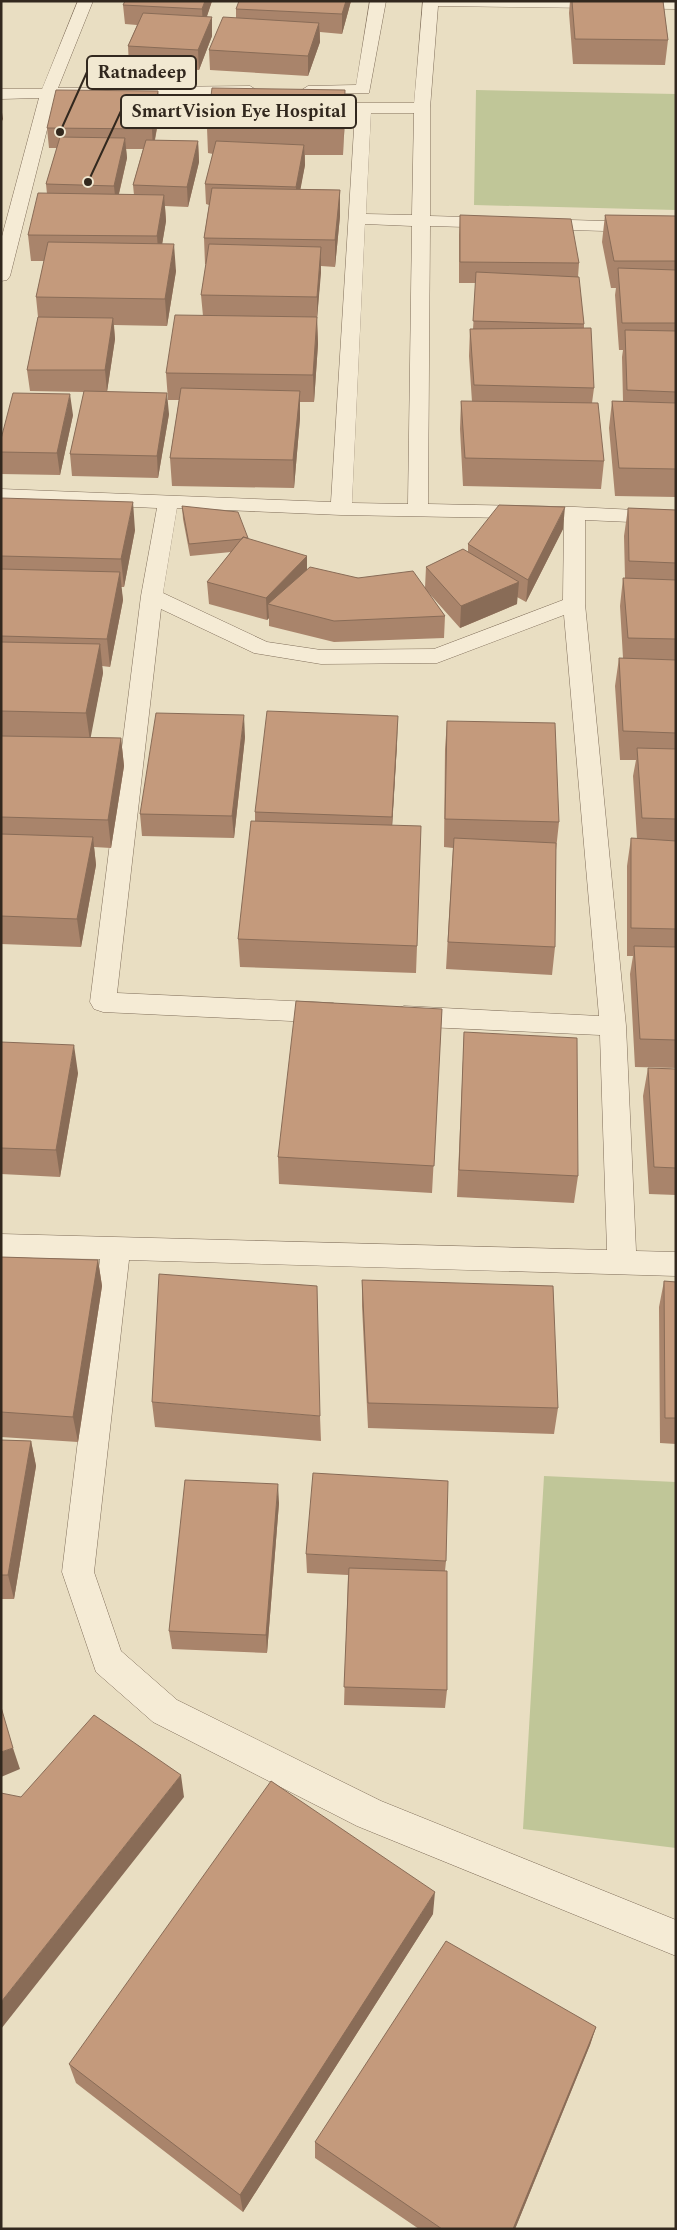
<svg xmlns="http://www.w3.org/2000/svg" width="677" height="2230" viewBox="0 0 677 2230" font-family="Spectral,serif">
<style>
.green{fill:#c0c698}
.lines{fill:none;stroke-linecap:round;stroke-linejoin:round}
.minor-casing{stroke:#816f5b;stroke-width:1}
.minor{fill:#f5ebd5;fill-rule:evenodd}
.wall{fill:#a9846b;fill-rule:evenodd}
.shaded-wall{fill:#896c57}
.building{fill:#c49a7c;stroke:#896c57}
.leader{fill:none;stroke:#32281e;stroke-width:2}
.callout-dot{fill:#32281e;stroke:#f1e8d1;stroke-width:2}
.callout{fill:#f1e8d1;stroke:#32281e;stroke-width:2}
.callout-label{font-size:18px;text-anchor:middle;font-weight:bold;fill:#32281e}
</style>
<rect width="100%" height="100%" fill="#e9dec2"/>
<path class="green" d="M476,90L676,94V210L474,205Z
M544,1476L676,1482V1848L523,1829Z"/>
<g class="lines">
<defs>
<path id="minor" d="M78,1H93L58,88L250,86L258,91L250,96L55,98L10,276L7,280L1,281V240L39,98L1,99V89H42Z
M370,1H386L369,93L302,94L300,91L308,86L356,85Z
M423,1H676V9L438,6L430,108V216L676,223V233L430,226L428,504L575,507L676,512V524L585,520V604L626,1026L636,1251L676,1252V1276L129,1260L94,1572L121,1651L177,1700L381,1801L676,1920V1956L357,1826L153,1722L96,1672L62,1572L100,1259L1,1258V1234L607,1250L600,1035L404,1026L395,1023L391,1016L395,1009L404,1006L599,1016L564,615L437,663L321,664L254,653L161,609L117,993L333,1003L342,1006L346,1013L342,1020L333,1023L103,1012L94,1009L90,1002L141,596L157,508L1,501V489L331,502L355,113H333L325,108L333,103H414ZM371,113H414L412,215L366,214ZM365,224L412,226L408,504L352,503ZM177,508L341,515L564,519L563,600L434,649L321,650L267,642L163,593Z"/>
</defs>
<use href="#minor" class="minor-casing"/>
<use href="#minor" class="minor"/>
</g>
<path class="wall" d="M212,1L207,16L212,36L199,70L129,66L128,46L137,25L125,24L123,5Z
M351,1L342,34L320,32V42L308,76L210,70L209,50L236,18V9Z
M570,1H663L668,40L665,65L573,64L569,13Z
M158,91L160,111L155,140L198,141L199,162L188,207L165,206L166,221L162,244L176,271L167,326L114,325L115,339L107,391L169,414L158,478L72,476L70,454L84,392L30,391L27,370L38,317L36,297L44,261H31L28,235L47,194L46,184L57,148H49L47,128ZM126,149H143L133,185L134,195L119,194L127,158Z
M345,116L343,155H305V165L300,189L340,190V216L335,267L321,266L317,319L318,344L314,402H300V418L294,488L172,486L170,458L179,400H168L166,373L203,316L201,295L206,264H205L204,238L209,205L206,204L205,184L213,154L208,153L207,128Z
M460,215L579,263L578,277L584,324V328L594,388L592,403L604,461L601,489L463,486L460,429L461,401L472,402L469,356L470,329H473L476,283H459V235Z
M605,215L676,216V497L615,496L609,428L612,401H623L622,357L623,350H619L615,295L616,288H611L602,242Z
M73,415L60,475L1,474V439Z
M1,498L135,530L124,587H121L123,600L110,667L102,666L103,673L90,737L121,738L124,766L111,848L94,847L96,865L81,947L1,944Z
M182,506L248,539L307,570L425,588L426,567L468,552V544L563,529L526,602L517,597V604L460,628L427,591L445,616L444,638L334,642L269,626V618L267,620L209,604L207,582L231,552L190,556L183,519Z
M628,508L676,510V1068L635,1067L630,974L633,956H627V866L631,838L637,839L633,776L636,760H620L615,686L619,658H623L620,606L623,578H625L624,536Z
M447,721L559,822L556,850L555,947L552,975L446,969L453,848L444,847L445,749Z
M245,737L234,838L142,836L140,814Z
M397,744L392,825L417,946L416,973L240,967L238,939L255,821V812Z
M442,1009L432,1193L279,1184L278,1157Z
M464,1032L578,1176L574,1203L457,1197L463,1060Z
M1,1042L78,1073L60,1177L1,1174Z
M648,1068L676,1069V1195L649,1194L643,1096Z
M1,1257L98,1260L102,1286L78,1442L1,1437Z
M362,1280L558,1408L554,1434L368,1428L362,1306Z
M664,1281L676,1282V1444L660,1443L659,1307Z
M152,1402L320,1416L321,1441L155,1427Z
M1,1440L31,1441L36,1466L14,1599H1Z
M279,1503L267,1653L172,1649L169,1631Z
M306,1554L446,1561L445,1571L447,1690L445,1708L344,1705L348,1575L307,1573Z
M433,1914L243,2212L76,2083L69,2064Z
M596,2027L590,2045L515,2229H419L315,2158V2142Z"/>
<path class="shaded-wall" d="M205,1H212L203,28L202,9Z
M346,1H351L342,34V14Z
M212,17V36L199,70L198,50Z
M319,23L320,42L308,76V56Z
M345,90V116L343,155L344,129Z
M158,91L160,111L153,149L152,129Z
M1,106L3,119L1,123Z
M125,138L127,158L116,206L114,186Z
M198,141L199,162L188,207L187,187Z
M304,145L305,165L297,208L296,187Z
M340,190V216L335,267V240Z
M164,195L166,221L159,263L157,236Z
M174,244L176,271L167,326L165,299Z
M321,247V273L317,319L318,344L314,402L313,375L317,324V297Z
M113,318L115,339L107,392L105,370Z
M300,391V418L294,488L293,460Z
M167,393L169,414L158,478L157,456Z
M70,394L73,415L60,475L57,453Z
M133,502L135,530L124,587L121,559Z
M565,507L563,529L526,602L528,580Z
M307,556V578L268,604L269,618L267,620L266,598Z
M120,572L123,600L110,667L107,639Z
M519,582L517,604L460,628L461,606Z
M100,644L103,673L90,741L86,713Z
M244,715L245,737L234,838L232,816Z
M398,716L397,744L391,846L392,817Z
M121,738L124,766L111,848L108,820Z
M93,837L96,865L81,947L77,919Z
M74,1045L78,1073L60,1177L56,1150Z
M98,1260L102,1286L78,1442L73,1417Z
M31,1441L36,1466L14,1599L8,1575Z
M278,1484L279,1503L267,1653L266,1635Z
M13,1748L20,1769L1,1777V1752Z
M181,1775L184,1797L1,2029V2002Z
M435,1892L433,1914L243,2212L240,2195Z
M596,2027L590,2045L515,2229H513Z"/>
<path class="building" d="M125,1H205L202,9L123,5Z
M239,1H346L342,14L236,9Z
M572,1H663L668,40L575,39Z
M143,13L212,17L198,50L128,46Z
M223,17L319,23L308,56L209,50Z
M212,88L345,90L344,129L207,128Z
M56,90L158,91L152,129L47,128Z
M60,137L125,138L114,186L46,184Z
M146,140L198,141L187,187L133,185Z
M216,141L304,145L296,187L205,184Z
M212,188L340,190L335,240L204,238Z
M38,193L164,195L157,236L28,235Z
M460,215L571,219L579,263L460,262Z
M605,215L676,216V261H614Z
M48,242L174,244L165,299L36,297Z
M209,244L321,247L317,297L201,295Z
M618,268L676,270V323H622Z
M476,272L579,277L584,324L473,321Z
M175,315L317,317L313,375L166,373Z
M38,317L113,318L105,370H27Z
M591,328L594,388L474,385L470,329Z
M625,330L676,331V392L627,390Z
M181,388L300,391L293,460L170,458Z
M84,391L167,393L157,456L70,454Z
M13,393L70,394L57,453L1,452V439Z
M461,401L598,403L604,461L465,458Z
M612,401L676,403V469L619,468Z
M1,498L133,502L121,559L1,556Z
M499,505L565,507L528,580L468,544Z
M182,506L238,512L248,538L243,537L242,539L189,544Z
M628,508L676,510V563L629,561Z
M243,537L307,556L266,598L207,582Z
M463,549L519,582L461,606L426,567Z
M310,567L358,578L413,571L445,616L334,621L268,604Z
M1,569L120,572L107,639L1,636Z
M623,578L676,580V639L628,638Z
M1,642L100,644L86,713L1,711Z
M619,658L676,660V733L623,731Z
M267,711L398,716L392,817L255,812Z
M156,713L244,715L232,816L140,814Z
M447,721L555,723L559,822L445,819Z
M1,736L121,738L108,820L1,817Z
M637,748L676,749V819L642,818Z
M251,821L421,826L417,946L238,939Z
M1,834L93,837L77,919L1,916Z
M454,838L556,843L555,947L448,942Z
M631,838L676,841V929L631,928Z
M634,946L676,947V1040L640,1039Z
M296,1001L442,1009L434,1166L278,1157Z
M464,1032L577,1038L578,1176L459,1170Z
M1,1042L74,1045L56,1150L1,1148Z
M648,1068L676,1069V1168L654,1167Z
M1,1257L98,1260L73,1417L1,1412Z
M159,1274L317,1286L320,1416L152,1402Z
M362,1280L553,1286L558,1408L368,1403Z
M664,1281L676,1282V1418H665Z
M1,1440L31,1441L8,1575H1Z
M313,1473L448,1481L446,1561L306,1554Z
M185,1480L278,1484L266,1635L169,1631Z
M349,1568L447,1571V1690L344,1687Z
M1,1707L13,1748L1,1752Z
M94,1715L181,1775L1,2002V1793L21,1797Z
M271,1781L435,1892L240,2195L69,2064Z
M446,1941L596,2027L513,2229H442L315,2142Z"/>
<path class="leader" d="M60 132L87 72M88 182L121 111"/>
<g class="callout-dot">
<circle cx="60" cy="132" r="5"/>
<circle cx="88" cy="182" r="5"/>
</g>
<g class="callout">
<rect x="87" y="56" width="109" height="33" rx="5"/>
<rect x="121" y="95" width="235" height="33" rx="5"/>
</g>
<g class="callout-label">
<text x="142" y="78">Ratnadeep</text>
<text x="239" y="117">SmartVision Eye Hospital</text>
</g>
<rect width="677" height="2230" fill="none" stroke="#32281e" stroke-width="5"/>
</svg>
